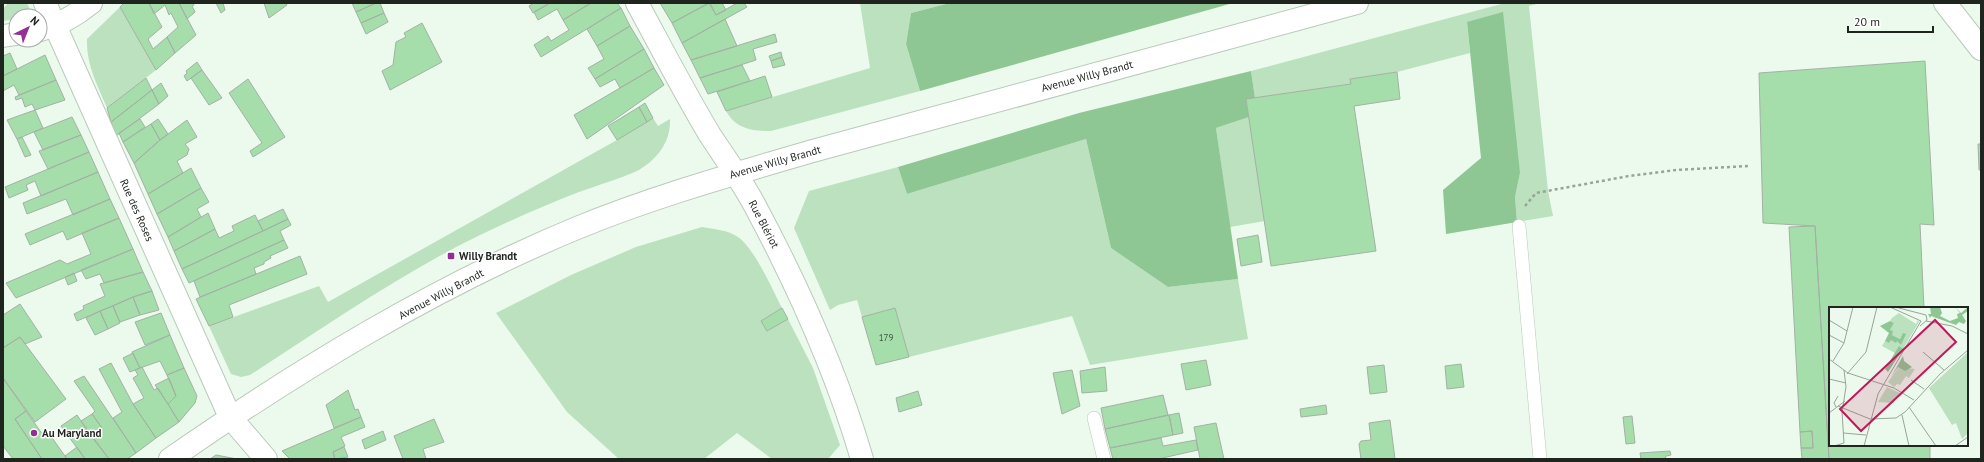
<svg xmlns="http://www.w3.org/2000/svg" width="1984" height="462" viewBox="0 0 1984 462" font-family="'PT Sans',sans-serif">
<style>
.green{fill:#bbe1be}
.forest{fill:#8ec694}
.building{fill:#a5deab;stroke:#a3b1a4}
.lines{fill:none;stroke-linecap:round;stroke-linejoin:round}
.service-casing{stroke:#bac9bb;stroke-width:14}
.minor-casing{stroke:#bac9bb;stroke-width:24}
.secondary-casing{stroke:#bac9bb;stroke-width:24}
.path{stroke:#98a399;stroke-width:2.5;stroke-dasharray:3 3;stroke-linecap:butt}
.service{stroke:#fff;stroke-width:13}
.minor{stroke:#fff;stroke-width:22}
.secondary{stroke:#fff;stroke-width:22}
.poi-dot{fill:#932f95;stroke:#fff;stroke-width:1.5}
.labels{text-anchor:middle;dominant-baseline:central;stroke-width:3;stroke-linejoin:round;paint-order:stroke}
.number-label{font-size:9px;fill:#405242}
.street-label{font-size:11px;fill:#1f241f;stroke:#fff}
.poi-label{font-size:11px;font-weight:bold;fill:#1f241f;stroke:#fff;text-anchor:start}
.inset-road{fill:none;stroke:#99a49a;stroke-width:1}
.view{fill:#c2185b;fill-opacity:0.15;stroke:#c2185b;stroke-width:2}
.inset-edge{fill:none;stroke:#1f241f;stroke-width:2}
</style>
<rect width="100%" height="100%" fill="#ebfaec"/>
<path class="green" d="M8,3H27L33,16H16V19L3,21V9Z
M860,3H950L911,13L906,44L920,91L771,131C752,131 736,129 726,111L870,68Z
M1505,3H1540L1529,6L1548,191L1553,216L1517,222L1515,197L1520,173L1467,22L1470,53L1397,72L1350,79L1351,84L1255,98L1251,71Z
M120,7L156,70L107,108C97,84 86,65 87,39Z
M1249,117L1265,221L1230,227L1216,128Z
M653,118L658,126L670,119C671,141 658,159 639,170C620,179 598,185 579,192C538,208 497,226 458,246C386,284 318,331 250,375L241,377L231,374L209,326L319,286L328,302L617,140Z
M1086,139L1111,248L1168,287L1238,279L1248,339L1090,365L1072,316L909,357L895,308L862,317L857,300L838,305L830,310L794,228L809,191L898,167L907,194Z
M702,227C714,229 728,230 738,237C755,249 772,289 782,308L761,321L767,331L788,319L813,368L840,445L828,459H772L737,433L704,459H619L567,412L496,313L571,275L636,247Z"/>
<path class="forest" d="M950,3H1233L920,91L906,44L911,13Z
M1503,12L1520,173L1515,197L1517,222L1446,234L1443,190L1481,158L1467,22Z
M1251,71L1255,98L1246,100L1249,117L1216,128L1238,279L1168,287L1111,248L1086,139L907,194L898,167L1079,113Z"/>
<path class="building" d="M124,3H149L162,27L148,39L153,49L167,37L175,53L156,70L120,7Z
M149,3H179L196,35L175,53L167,37L178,27L171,13L169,15L165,5L154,14Z
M179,3H193L194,5L192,6L195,12L187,19Z
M216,3H223L225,10L221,13Z
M264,3H286L287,5L269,18Z
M352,3H376L356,12Z
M376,3H380L384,13L361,23L356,12Z
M534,3H550L533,13L529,6Z
M550,3H591L563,20L557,9L538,20L534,12Z
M591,3H617L621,8L541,57L534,45L548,36L551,41L569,30L563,20Z
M660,3H709L672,23Z
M709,3L716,15L737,3H744L747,7L682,43L672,23Z
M710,3H722L726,10L716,15Z
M621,8L630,26L597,46L587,29Z
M384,13L388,22L366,34L361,23Z
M725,19L737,46L691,60L682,43Z
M422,23L442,62L390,90L382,71L393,65L396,42L406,37L404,33Z
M630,26L644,49L595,79L588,68L604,59L597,46Z
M775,34L777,42L753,49L756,60L700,78L691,60Z
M644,49L654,68L620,88L615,79L600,87L595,79Z
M781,52L782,57L771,61L769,56Z
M10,53L17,69L3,76V56Z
M45,55L56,80L19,95L14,85L3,91V76Z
M782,57L785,65L773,68L771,61Z
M1925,61L1934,225L1920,224L1924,308H1830V445H1930V459H1829L1815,226L1763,223L1759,73Z
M197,62L202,70L187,81L184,76L187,73L186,71Z
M742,65L750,81L708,94L700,78Z
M654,68L664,85L587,139L574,115Z
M202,70L222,98L209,105L191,78Z
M1397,72L1400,99L1354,106L1376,251L1271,266L1246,99L1351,84L1350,79Z
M765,76L772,97L726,111L717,92Z
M146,78L152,90L111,122L107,108Z
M248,79L285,137L253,157L250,151L262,143L229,93Z
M56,80L65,100L35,110L32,104L25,107L22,98L16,100L15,97Z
M161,83L168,96L159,104L152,90Z
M152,90L159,104L116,136L111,122Z
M645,103L653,118L647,122L639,107Z
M639,107L647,122L617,140L608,126Z
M35,110L43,128L17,139L7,120Z
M72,117L81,135L43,150L34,132Z
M140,119L145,127L123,142L119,133Z
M158,119L168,134L160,140L151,124Z
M187,120L197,137L185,144L189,149L187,155L177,161L183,173L148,194L134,163L160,140Z
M151,124L160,140L134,163L123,142Z
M81,135L89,152L48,169L39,151Z
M22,137L31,155L25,157L17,139Z
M1978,144H1981V170H1979Z
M89,152L98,172L41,196L35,181L26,185L28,190L9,198L5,187Z
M191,168L201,188L157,214L148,194Z
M98,172L110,199L73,215L66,199L27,214L23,203Z
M201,188L209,202L197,209L201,217L168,237L157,214Z
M110,199L119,218L67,240L63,231L30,245L25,234Z
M283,209L288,219L263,231L258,221Z
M208,213L215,229L174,251L168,237Z
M255,215L263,231L182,269L174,251L215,229L219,238L234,231L232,226Z
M119,218L133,249L16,298L6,283L60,260L67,264L91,254L82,233Z
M288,219L291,225L280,231L284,240L189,283L182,269Z
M1815,226L1829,459H1802L1801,448H1813L1812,431L1800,432L1789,227Z
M1258,235L1262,262L1241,266L1237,239Z
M284,240L288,248L270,256L271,258L264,262V264L254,268L256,274L200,297L194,281Z
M133,249L143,272L104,283L100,274L86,279L81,270Z
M300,256L307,274L229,305L233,317L209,326L196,299Z
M143,272L152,291L133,297L77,321L74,314L84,309L83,306L105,296L100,284Z
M74,273L77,281L68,285L65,277Z
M152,291L159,310L140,315L133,297Z
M133,297L140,315L120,322L113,306Z
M20,304L42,337L25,344L20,337L3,348V315Z
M113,306L120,323L108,329L100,311Z
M782,308L788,319L767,331L761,321Z
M895,308L909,357L876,365L862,317Z
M100,311L108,329L95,335L86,318Z
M161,313L170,335L145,345L135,322Z
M170,335L184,368L167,375L160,361L140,368L132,352Z
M20,337L66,399L35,422L3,378V348Z
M133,353L140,368L130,372L123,358Z
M1206,360L1211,385L1186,390L1181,364Z
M111,363L133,404L156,438L136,453L113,418L122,412L99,369Z
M1461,364L1464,387L1447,389L1445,366Z
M1384,365L1387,392L1370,394L1367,367Z
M142,367L154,390L158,388L179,422L156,438L133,404L144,398L133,378L138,375L135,370Z
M1105,367L1107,391L1082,393L1080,371Z
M184,368L197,396L195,403L179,422L168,404L176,396L167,375Z
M1072,370L1080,406L1062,414L1053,373Z
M84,376L136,453L127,459H109L91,436L102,428L92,414L95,411L74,381Z
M3,378L26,411L15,419L42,459H13L3,446Z
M169,378L176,396L168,404L155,385Z
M348,390L355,410L358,409L361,417L334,428L326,405Z
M918,391L922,405L899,412L896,398Z
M1163,395L1168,415L1105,429L1101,408Z
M1326,405L1327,414L1301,417L1300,409Z
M26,411L43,435L48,432L67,459H42L15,419Z
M1179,413L1183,433L1173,435L1169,415Z
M92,414L102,428L91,436L81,421Z
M77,415L81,421L109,459H85L61,426Z
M1169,415L1173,435L1110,448L1105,429Z
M1632,416L1635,443L1626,444L1623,417Z
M361,417L365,427L341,437L345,446L333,452L335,459H290L282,451Z
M434,419L444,442L423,449L426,459H403L394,436Z
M1390,420L1395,459H1361L1359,444L1361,441L1371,440L1369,423Z
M1216,423L1224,459H1200L1194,427Z
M383,431L386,440L365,449L362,440Z
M1812,431L1813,448H1801L1800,432Z
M1161,438L1163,446L1196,440L1198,450L1158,459H1113L1110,448Z
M77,447L85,459H67L65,456Z
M344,447L348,457L335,459L333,452Z
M1670,451L1671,455L1666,456L1665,459H1641L1640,453Z
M216,455L237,459H210Z"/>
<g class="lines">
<defs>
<path id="service" d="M1519,226L1540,459
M1094,418L1104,459"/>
<path id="minor" d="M45,3L230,417L266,459
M637,3C661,47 684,92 710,135C725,158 741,180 754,204C798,286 836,370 862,459
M40,30C60,25 75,16 91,3
M3,36L16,34"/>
<path id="secondary" d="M1945,3L1981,49
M170,459C297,371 434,287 577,228C652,197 731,175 809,152L1357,3"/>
</defs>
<use href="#service" class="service-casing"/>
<use href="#minor" class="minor-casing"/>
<use href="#secondary" class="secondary-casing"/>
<path class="path" d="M1525,206L1536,193L1629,176L1676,170L1748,166"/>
<use href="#service" class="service"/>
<use href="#minor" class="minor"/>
<use href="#secondary" class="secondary"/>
</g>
<g class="poi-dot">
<rect x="447" y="252" width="8" height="8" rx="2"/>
<circle cx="34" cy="433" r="4"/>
</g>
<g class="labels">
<g class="number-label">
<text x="886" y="337">179</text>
</g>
<g class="street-label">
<text transform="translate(1087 76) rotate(-15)">Avenue Willy Brandt</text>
<text transform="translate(775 162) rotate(-16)">Avenue Willy Brandt</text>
<text transform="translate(137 210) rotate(66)">Rue des Roses</text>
<text transform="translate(764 224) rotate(62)">Rue Blériot</text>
<text transform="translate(441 294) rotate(-28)">Avenue Willy Brandt</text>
</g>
<g class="poi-label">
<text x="459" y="256">Willy Brandt</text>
<text x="42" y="433">Au Maryland</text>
</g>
</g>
<g transform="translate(1829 307)">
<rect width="139" height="139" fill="#ebfaec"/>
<path d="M70,6L87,17L89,13L90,15L74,42L66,46L53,39L56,34L60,36L62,33H68L72,38L74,26L71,32L63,28L61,23L65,16L61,14L63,11ZM139,45V126L133,132L127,116L123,118L100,81ZM70,60L86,62L80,71L77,69L71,78L68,77L65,80L59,75ZM58,80L71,86L72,89L66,90L65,96L49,95Z" fill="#bbe1be"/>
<path d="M101,0H111L113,6L111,9L121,14L129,11L128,7L131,6L126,0L132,6L139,0V4L133,8L137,14L135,17L130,15L127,18L102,9L101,11L99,7H102ZM61,14L65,16L61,23L64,24L63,28L71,32L74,26L77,27L72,38L68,34L67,36L62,33L60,36L56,34L60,26L51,19ZM70,39L74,42L59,65L56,62ZM74,49L75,54L83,60L76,64L69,60L62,70Z" fill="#8ec694"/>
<path class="inset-road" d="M61,0L92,14M66,0L97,8L98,13L91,19M0,13L18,24M97,14L123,19L139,27M0,28L15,36M94,45L115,63M0,52L19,66L65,81L85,93M4,54L15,36L24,0M18,67L37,45L48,0M0,72L17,76M82,73L95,82M9,99L41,112L67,111L76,105L111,67L139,43M7,100L5,96L9,89M80,100L107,139M0,106L16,94M73,108L80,139M14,126L37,128M5,139L15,136L13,105L17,80L15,63M35,139L49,87L92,14M126,139L139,130"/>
<path class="view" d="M106,13L127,35L32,124L11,102Z"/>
<rect width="139" height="139" class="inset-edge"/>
</g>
<rect width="1984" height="462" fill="none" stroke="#1f241f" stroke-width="8"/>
<g transform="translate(28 28) rotate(43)"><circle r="19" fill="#ffffff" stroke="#a5a7a5"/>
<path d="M0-3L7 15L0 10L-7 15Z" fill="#932f95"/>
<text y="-6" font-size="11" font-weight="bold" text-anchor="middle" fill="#1f241f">N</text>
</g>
<path d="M1848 26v6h85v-6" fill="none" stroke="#1f241f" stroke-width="2"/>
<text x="1854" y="26" font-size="12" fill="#1f241f" stroke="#ffffff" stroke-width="3" paint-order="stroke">20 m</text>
</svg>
